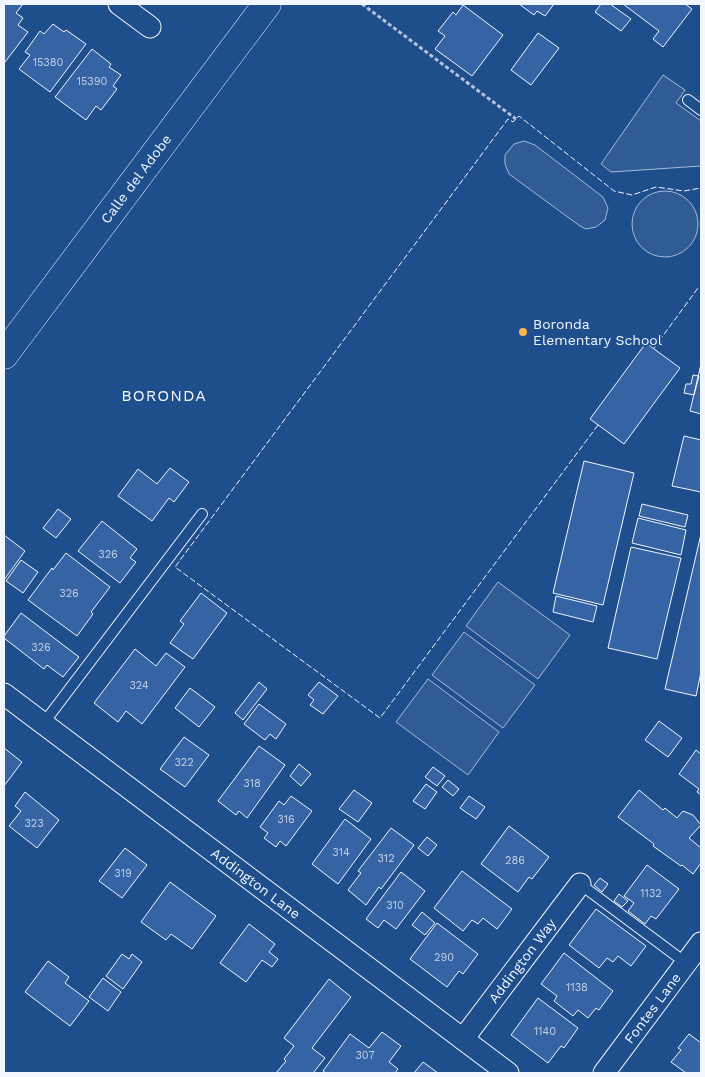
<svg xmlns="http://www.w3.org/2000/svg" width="705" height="1077" viewBox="0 0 705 1077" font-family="'Work Sans',sans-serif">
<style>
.built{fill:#305b95;stroke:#a8bbd7}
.building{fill:#3563a3;stroke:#f2f6ff}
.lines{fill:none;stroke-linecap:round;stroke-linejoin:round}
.lane-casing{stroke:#f2f6ff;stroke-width:12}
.street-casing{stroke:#f2f6ff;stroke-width:23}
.secondary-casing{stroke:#f2f6ff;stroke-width:29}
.path{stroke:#b3c4dc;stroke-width:3;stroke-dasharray:4 2.5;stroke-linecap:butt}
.lane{stroke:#1f4e8c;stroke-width:10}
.street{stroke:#1f4e8c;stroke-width:21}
.secondary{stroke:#1f4e8c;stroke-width:28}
.fence{stroke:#f2f6ff;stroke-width:1;stroke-dasharray:6 2.5;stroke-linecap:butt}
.poi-dot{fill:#ffb74d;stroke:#1f4e8c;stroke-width:2}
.labels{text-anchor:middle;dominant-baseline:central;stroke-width:4;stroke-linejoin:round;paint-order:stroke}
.number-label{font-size:11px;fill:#c3d1e8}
.street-label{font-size:14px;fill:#f2f6ff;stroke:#1f4e8c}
.poi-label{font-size:14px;fill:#f2f6ff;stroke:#1f4e8c;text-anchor:start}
.quarter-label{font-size:16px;letter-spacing:1px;fill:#f2f6ff;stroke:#1f4e8c}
</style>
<rect width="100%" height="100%" fill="#1f4e8c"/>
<path class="built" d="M663,75L685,90L676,103L701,121V166L611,172L601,164Z
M524,141L535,145L603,197L608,208L605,220L596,227L586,229L580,226L509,174L505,164V155L514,144Z
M632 224a33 33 0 1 1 66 0a33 33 0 1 1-66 0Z
M498,582L570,635L538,679L466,626Z
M464,632L535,685L503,728L432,675Z
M428,679L499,732L468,775L396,722Z"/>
<path class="building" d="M4,4H23L16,13L23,18L18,25L28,32L5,62L4,61Z
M519,4H554L545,16L537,11L534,15Z
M601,4H610L631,19L621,31L595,12Z
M623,4H685L692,9L663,47L653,39L659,31Z
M463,5L503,35L472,76L435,49L445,36L438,31L453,12L456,15Z
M53,24L64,32L66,30L86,44L50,92L19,69L30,55L25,52L40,31L44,34Z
M538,33L559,48L531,85L511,70Z
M92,49L111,64L109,67L121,75L113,86L117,89L101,110L96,106L86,120L55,97Z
M646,343L680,368L624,444L590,419Z
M701,364V414L690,411Z
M693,375L699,376L694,395L684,393L686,384H691Z
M684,436L701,440V492L672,486Z
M584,461L634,473L603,605L553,593Z
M170,468L189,482L174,502L169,498L152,521L118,496L138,469L157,484Z
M642,504L688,515L685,527L639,516Z
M58,509L71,519L56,538L43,528Z
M638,518L686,530L681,555L632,543Z
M102,521L137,549L130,558L136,562L120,583L78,551Z
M701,534V672L696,696L665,689Z
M4,535L25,551L4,580Z
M631,547L681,558L657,659L608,648Z
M66,553L110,587L91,612L93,614L77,636L28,600L52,568L53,570Z
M21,560L38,572L23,593L6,581Z
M201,593L227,613L193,659L170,643L184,624L180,621Z
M556,596L597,606L593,622L553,612Z
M21,613L79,657L63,677L47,665L44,669L4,638V636Z
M135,649L156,666L166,653L185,667L142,724L126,711L118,722L94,703Z
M259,682L267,689L243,720L235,713Z
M319,682L338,696L323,714L310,705L314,700L308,695Z
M190,688L215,707L199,727L175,708Z
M259,704L286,724L276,739L270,734L265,740L244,724Z
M659,721L682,738L668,757L645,740Z
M184,737L209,755L185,787L160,769Z
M259,746L285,765L247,818L239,811L236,815L218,801Z
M4,748L22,762L4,786Z
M696,750L701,754V795L697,792L699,789L679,774Z
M299,764L311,774L301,786L290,776Z
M433,767L445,776L437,786L425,777Z
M448,780L459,789L453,796L442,787Z
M426,784L437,792L425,809L413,801Z
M354,790L372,803L358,822L339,809Z
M639,790L663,810L665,808L677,818L683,811L693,815L701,825L689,838L701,848V863L693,874L682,865L681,866L653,846L654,844L618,817Z
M25,792L59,820L37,848L9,826L21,811L15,806Z
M291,796L312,811L286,846L280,841L276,847L264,838L268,833L260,827L279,801L284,805Z
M469,796L485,807L476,819L460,808Z
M345,819L371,839L338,884L312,864Z
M509,826L549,857L532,879L529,877L518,892L481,864Z
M391,828L414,845L381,889L379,887L366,905L348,890L361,873L358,871Z
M427,837L437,845L428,856L418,848Z
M125,848L147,865L122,898L99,881Z
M647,865L679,889L656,919L651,916L645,924L628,911L634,903L624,896Z
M462,871L512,909L497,929L483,918L478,924L472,920L463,931L434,908Z
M401,872L425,891L396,929L384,920L378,928L366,919Z
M600,878L608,884L602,892L594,885Z
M170,882L216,916L192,949L171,934L166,940L141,922Z
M619,894L628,901L622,907L614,901Z
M596,909L646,946L631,966L618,956L613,962L607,958L599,968L569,945Z
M422,912L435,923L425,935L412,925Z
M437,923L478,954L463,974L459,971L447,987L410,959Z
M249,924L275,944L269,952L278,959L272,967L262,960L246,982L220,963Z
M564,953L613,991L599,1010L596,1008L588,1018L578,1010L573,1016L554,1001L557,996L541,984Z
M122,954L129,959L132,954L142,962L123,989L106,976Z
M48,961L69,977L65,983L89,1001L70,1026L25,992Z
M103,978L121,992L108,1011L89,997Z
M329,979L351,997L312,1048L325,1058L313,1073H276L286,1061L284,1059L294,1046L284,1038Z
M538,998L578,1028L564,1048L561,1046L548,1063L511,1035Z
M382,1032L401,1046L389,1062L398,1069L395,1073H326L323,1071L350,1034L369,1048Z
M689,1034L701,1043V1073H686L671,1062L681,1050L678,1048Z
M423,1062L438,1073H414Z"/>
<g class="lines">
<defs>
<path id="lane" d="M688,100L701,110
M43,724L202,514
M580,884L686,963"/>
<g id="street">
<path d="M119,4L150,27"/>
<path id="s1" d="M4,694L508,1073"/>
<path id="s2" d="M463,1039L580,884"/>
<path id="s3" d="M604,1073L701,943"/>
</g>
<g id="secondary">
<path id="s4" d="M4,355L267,4"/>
</g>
</defs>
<use href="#lane" class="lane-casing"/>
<use href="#street" class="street-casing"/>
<use href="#secondary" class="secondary-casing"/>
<path class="path" d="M362,4L516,119"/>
<use href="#lane" class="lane"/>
<use href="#street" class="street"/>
<use href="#secondary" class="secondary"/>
<path class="fence" d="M654,348L698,288L701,289
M598,425L380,718L175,567L508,119L513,122L519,116L614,191L632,195L656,187L684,191L701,188"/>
</g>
<circle class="poi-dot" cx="523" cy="332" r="5"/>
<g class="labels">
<g class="number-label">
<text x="48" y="62">15380</text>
<text x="92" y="81">15390</text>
<text x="108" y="554">326</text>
<text x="69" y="593">326</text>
<text x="41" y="647">326</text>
<text x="139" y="685">324</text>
<text x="184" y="762">322</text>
<text x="252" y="783">318</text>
<text x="286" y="819">316</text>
<text x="34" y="823">323</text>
<text x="341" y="852">314</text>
<text x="386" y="858">312</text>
<text x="515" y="860">286</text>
<text x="123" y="873">319</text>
<text x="651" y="893">1132</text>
<text x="395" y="905">310</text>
<text x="444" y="957">290</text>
<text x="577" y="987">1138</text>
<text x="545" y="1031">1140</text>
<text x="365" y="1055">307</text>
</g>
<g class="street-label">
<text stroke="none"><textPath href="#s4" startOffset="220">Calle del Adobe</textPath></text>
<text stroke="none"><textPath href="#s1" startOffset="315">Addington Lane</textPath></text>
<text stroke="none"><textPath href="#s2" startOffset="98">Addington Way</textPath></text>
<text stroke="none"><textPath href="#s3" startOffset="81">Fontes Lane</textPath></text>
</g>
<g class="poi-label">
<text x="533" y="324">Boronda<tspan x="533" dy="16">Elementary School</tspan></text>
</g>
<g class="quarter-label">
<text x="164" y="395">BORONDA</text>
</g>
</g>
<rect width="705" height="1077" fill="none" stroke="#f2f6ff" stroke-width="10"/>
</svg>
